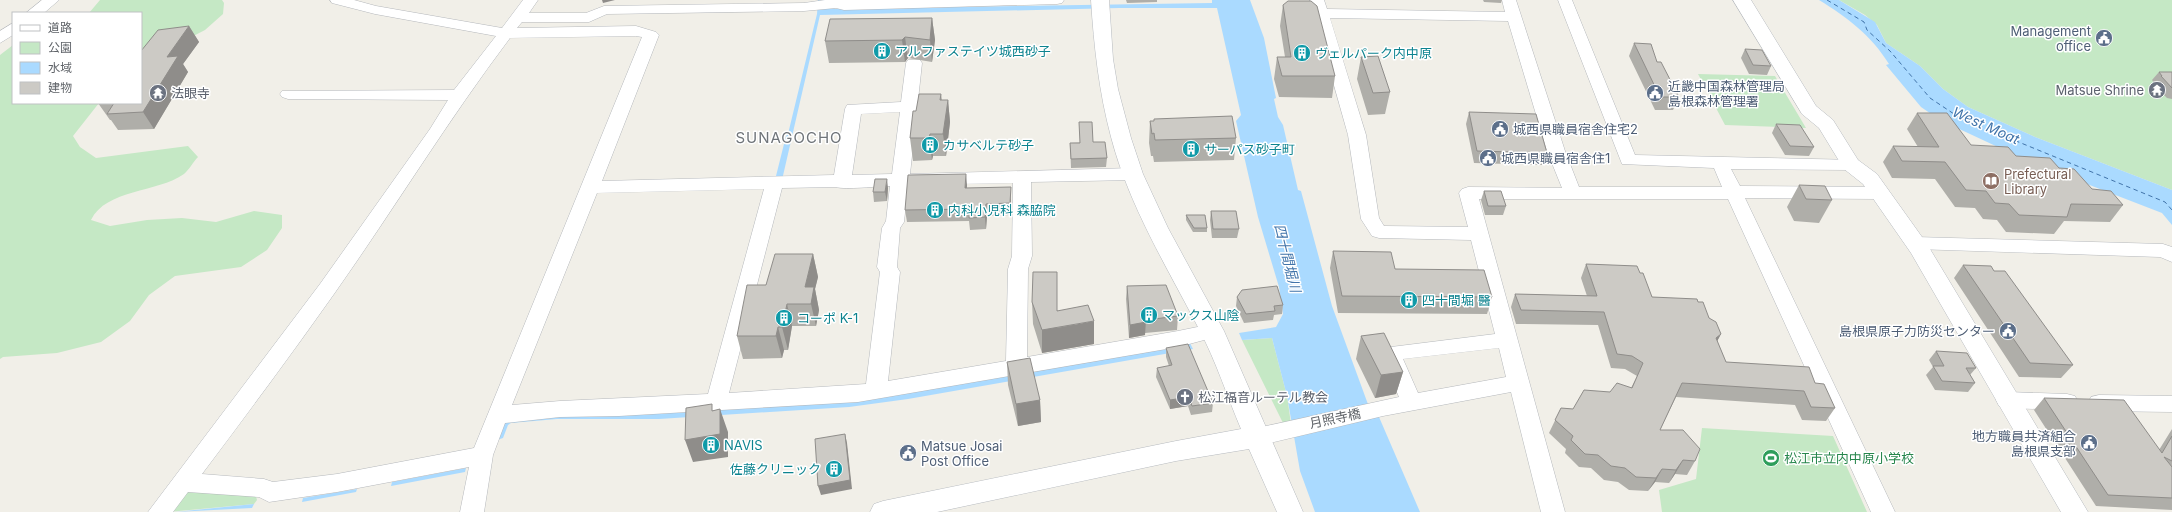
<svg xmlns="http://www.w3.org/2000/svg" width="2172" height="512" viewBox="0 0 2172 512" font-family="Inter,'Noto Sans JP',sans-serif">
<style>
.green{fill:#c5e8c5}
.water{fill:#aadaff}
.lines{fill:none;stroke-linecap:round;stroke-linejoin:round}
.ferry{stroke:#4174aa;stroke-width:1;stroke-dasharray:4.5 3.5;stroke-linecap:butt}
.street-casing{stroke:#b5b8bc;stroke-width:1}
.secondary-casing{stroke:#b6babf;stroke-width:1}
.street{fill:#fff;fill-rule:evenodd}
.secondary{fill:#fff;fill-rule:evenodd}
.wall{fill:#afaea9}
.shaded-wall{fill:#8f8d8a}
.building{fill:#cccac5;stroke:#8f8d8a}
.labels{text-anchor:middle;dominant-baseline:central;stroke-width:3;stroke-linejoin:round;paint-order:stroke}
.service-label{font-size:13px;fill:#4e5e75;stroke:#fff;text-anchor:start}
.culture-label{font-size:13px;fill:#0d838f;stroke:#fff;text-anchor:start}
.worship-label{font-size:13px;fill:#5b616d;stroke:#fff;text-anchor:start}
.education-label{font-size:13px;fill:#785e54;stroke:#fff;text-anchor:start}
.street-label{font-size:13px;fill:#5f6368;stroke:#fff}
.leisure-label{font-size:13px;fill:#27864d;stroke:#fff;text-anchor:start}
.water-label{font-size:14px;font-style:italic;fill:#4174aa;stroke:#fff}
.quarter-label{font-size:15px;letter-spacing:1px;fill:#70757a;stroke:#fff}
</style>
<rect width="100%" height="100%" fill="#f1efe8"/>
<path class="green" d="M100,0H222L224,3L223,14L205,30L141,63V13H89Z
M1839,0H2172V190L2035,137L1968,107L1943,89L1920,66L1886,43L1877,25L1865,15Z
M13,45V103H99L73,136L80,147L96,158L188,146L198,157C193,162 189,170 184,174C157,193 106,189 91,220L110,226L147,220L182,218L216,222L254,211L282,215V228L267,250L241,267L175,276L149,295L130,321L101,342L57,353L3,357L0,359V55Z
M1698,74L1775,76L1806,128L1725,125Z
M1272,338L1287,396L1291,424L1283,423L1242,340Z
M1702,428L1833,436L1867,512H1662L1659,490L1696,479Z
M197,489L255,493L257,500L254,504L168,512L183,493Z"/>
<path class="water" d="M818,0H827L835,9L1212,3V0H1250L1264,38L1276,98L1274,99L1278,117L1283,125L1298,190L1301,191L1332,306L1369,407L1379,417L1420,512H1315L1300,471L1287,396L1272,338L1242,340L1239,333L1276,327L1283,314L1279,287L1258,217L1236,121L1241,115L1217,8H1119L820,15L782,180H775L786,136L788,134L817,14Z
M1819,0H1839L1875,22L1886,43L1920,66L1943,89L1968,107L2035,137L2172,190V225L2162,213L2030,162L1940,120L1921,107L1886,65L1889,64C1871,35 1848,18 1819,0Z
M1189,341L1193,349L908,399L849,407L659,419H557L511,423L508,425L503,438L494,441L505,420L732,406Z
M466,468L465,472L391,486L392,482Z
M357,489L356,492L302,502L303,498Z
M254,504L252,508L175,512Z"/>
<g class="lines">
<path class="ferry" d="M1827,0L1864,22L1867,30L1890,51L1930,98L1960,118L2165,202L2172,210"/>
<defs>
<path id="street" d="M42,0H59L44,13H26Z
M330,0H354L376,6L502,28L523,0H538L529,13H586L604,6L804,3L825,0H1064L1062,3L1057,4L844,10L836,8L804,11L607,14L589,22H522L517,28L636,26L656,32L659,35L602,181L834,175L845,109L847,105L901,102L906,63L908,60H920L922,63L910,174L1133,168L1139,170L1142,174L1139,178L1133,180L1031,182L1032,256L1028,269L1027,357L1178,331L1212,324L1219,326L1222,331L1219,336L1178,347L858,402L619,416L560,417L505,423L493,455L484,512H460L469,467L337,492L269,502L259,497L188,492L173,512H148L320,284L430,129L448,100L288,99L282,97L280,94L282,91L454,90L496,36L375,14L332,3ZM636,36L642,37L474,448L337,474L273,482L264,479L202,474C247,414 291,355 334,294C394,209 448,120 510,38ZM900,112L892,174L852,175L861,114ZM1013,183L1012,256L1008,269L1006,361L888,381L900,272L897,267L900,228L904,222L908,185ZM890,186L886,221L882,228L877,267L880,272L866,384L729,393L782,188L836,187C844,190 879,186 890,186ZM764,189L708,394L560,401L512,405L597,193Z
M1310,0H1324L1327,9L1505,12L1502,0H1516L1565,151L1579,187H1722L1714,168L1622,164L1558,0H1572L1635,155L1857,160L1860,164L1857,168L1851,170L1731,169L1740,186L1879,187L1885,189L1888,193L1885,197L1879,199L1745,198L1895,512H1871L1728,199H1479L1565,512H1541L1511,392L1383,416L1257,446L1249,443L1246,437L1249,431L1257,428L1399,397L1380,353L1383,348L1495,334L1471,240L1379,238L1372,236L1361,219L1348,135ZM1330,18L1508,21L1547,151L1562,188L1468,187L1462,189L1459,193L1468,227L1384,226L1379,218L1366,135ZM1499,348L1506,377L1418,393L1403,359Z
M13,23V35L0,43V31Z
M1915,237L2163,244L2172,247V262L2160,257L1915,249L1908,248L1906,243L1908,238Z
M2007,392L2067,394L2075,396L2078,402L2075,408L2067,410L2007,408L1999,406L1996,400L1999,394Z
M2099,395L2172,396V412L2099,411L2091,409L2088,403L2091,397Z"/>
<path id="secondary" d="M1091,0H1109L1113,59L1118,89L1131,138L1143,174L1168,228L1224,331L1303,512H1277L1249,449L1176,461L937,512H870L874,504L883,501L1176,441L1241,429C1227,396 1216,361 1199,329C1167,267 1129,206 1111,137C1099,92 1094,47 1091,0Z
M1733,0H1751L1816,106L1833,120L1858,160L1877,174L1927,244L2088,512H2061L1911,253L1863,184L1844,169L1819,128L1802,114Z"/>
</defs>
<use href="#street" class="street-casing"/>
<use href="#secondary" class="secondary-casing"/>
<use href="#street" class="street"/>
<use href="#secondary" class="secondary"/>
</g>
<path class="wall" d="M1126,0H1157V2L1127,3Z
M1483,0H1502L1501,3L1484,2Z
M1283,5L1335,76L1332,98L1279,97L1274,79L1277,57H1285L1280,26Z
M932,18L935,40L932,62L908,58L905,62L829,63L825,41Z
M189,26L199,42L183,64L188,72L154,129L118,130L111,120H110L98,103Z
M1634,43L1657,62L1679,97L1673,110H1655L1629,56Z
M1745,49L1771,66L1767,75L1749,74L1741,58Z
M1361,57L1390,92L1385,114L1368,115L1357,79Z
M2159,72H2172V99L2167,98L2154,85L2155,84L2152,80Z
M941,94L942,100H948L950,122L946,156H933L932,160L913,161L910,138L916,111Z
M1469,112L1547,153L1543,165L1474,163L1466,124Z
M1917,113L1971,145L2059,168L2092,189L2123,205L2110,222L2064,221L2054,234L2006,232L1997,220L1983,219L1975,208L1955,207L1935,179L1892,178L1883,162L1893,146L1918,147L1907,129Z
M1150,121L1236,138L1234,160L1154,162L1153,156H1151L1149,143Z
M1776,124L1814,147L1809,156L1785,155L1772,133Z
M1093,142L1107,158L1106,167L1071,168L1070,143Z
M967,185V188L1011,199V215L987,216L986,229L970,230L969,221L907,222L905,210Z
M1799,185L1832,200L1819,223L1794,221L1787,207Z
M888,188L887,201L874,202L873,192Z
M1484,191L1506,206L1503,215H1485L1481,200Z
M1211,211L1239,229L1237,238H1212L1210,220Z
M1186,215L1207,228V232H1193L1186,220Z
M1333,251L1492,297L1487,314L1338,313L1330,268Z
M813,254L818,277L815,289L819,310L816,326H792L788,350H784L782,358L743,359L737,336L766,285Z
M1586,264L1640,273L1652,297L1698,302L1709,318L1721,334L1717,341L1726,362L1815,383L1835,408L1826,421L1802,420L1795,405L1676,397L1660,430L1695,461L1687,475L1675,474L1669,483L1655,482L1648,491L1629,490L1618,482L1604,480L1591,468L1579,467L1565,453L1566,449L1549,433L1561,408L1573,409L1610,392L1631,388L1637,376L1625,369L1611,368L1598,325L1516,324L1511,307L1515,294L1587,296L1581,278Z
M1963,265L1994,271L2073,365L2061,378L2019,377L1954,278Z
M1057,272V310L1094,344L1042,353L1033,324L1032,302Z
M1127,286L1178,316L1177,330L1145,333V335L1129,338L1126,299Z
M1237,297L1283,305L1282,314L1274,315L1273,320L1244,323L1236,306Z
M1361,336L1403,372L1396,394L1375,398L1356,359Z
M1166,348L1213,403L1212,412L1191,415L1188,406L1170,409L1156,377L1157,368L1169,366L1166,357Z
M1936,351L1976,368L1970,375L1975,383L1968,392L1935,390L1926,375L1933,367L1929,360Z
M1007,362L1040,400L1041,422L1018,426L1008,385Z
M2044,398L2159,450L2172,429V510L2096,506L2034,410Z"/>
<path class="shaded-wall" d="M602,0H615L603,3Z
M932,18L935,40L932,62L930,40Z
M189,26L199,42L183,64L188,72L154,129L143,112L167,57Z
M905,37L908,58L905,62L902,40Z
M948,100L950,122L946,156L943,134Z
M930,134L933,156L932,160L929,138Z
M966,174L967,185L966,200L965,188Z
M887,179L888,188L887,201L885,192Z
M1011,187V215L1010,203Z
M986,204L987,216L986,229L985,217Z
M813,254L818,277L815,289L819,310L816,326L811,304L805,287Z
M1057,272V328L1094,321V344L1042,353V330Z
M787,304L792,326L788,350L782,327Z
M1146,320L1145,335L1129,338L1130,325Z
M778,327L784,350L782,358L776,336Z
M1721,334L1714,347L1716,338Z
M1403,372L1396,394L1375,398L1381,375Z
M1189,397L1188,406L1170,409V400Z
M1040,400L1041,422L1018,426L1016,404Z
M720,409L728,432V457L693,462L685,440Z
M845,434L847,443L852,489L821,495L818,486Z
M1683,460L1675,474L1669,483L1676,470Z
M1662,469L1655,482L1648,491L1656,478Z"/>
<path class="building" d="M1288,1H1311L1317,6L1335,76H1282L1277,57H1291L1283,5Z
M932,18L930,40L905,37L902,40L825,41L830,19Z
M189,26L167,57L178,56L143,112L107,114L114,103H98H141V51L158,30Z
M1634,43L1651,44L1657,62H1661L1679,97H1660Z
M1745,49L1762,50L1771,66L1753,65Z
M1378,56L1390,92L1373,93L1361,57Z
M2159,72H2172V88L2161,76H2162Z
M919,94H941L940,100H948L943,134H930L929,138H910L913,111H916Z
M1469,112L1536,114L1547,153L1477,151Z
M1917,113H1947L1971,145L2008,147L2016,156L2050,158L2059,168L2074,169L2092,189L2111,191L2123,205L2071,204L2067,217L2019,215L2009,204L1995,203L1986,191L1966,190L1945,162L1902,161L1893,146L1939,147Z
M1232,116L1236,138L1155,140L1154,133L1152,134L1150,121H1154V119Z
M1079,122H1092L1093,142H1105L1107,158L1071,159L1070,143H1080Z
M1776,124L1800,125L1814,147L1790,146Z
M966,174L965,188L1011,187L1010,203L986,204L985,217L969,218L970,209L905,210L908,175Z
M875,179H887L885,192H873Z
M1799,185L1825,186L1832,200L1806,199Z
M1484,191H1501L1506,206H1488Z
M1211,211H1236L1239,229H1213Z
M1186,215H1205L1207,228H1194Z
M1333,251L1391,252L1395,269L1484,270L1492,297L1342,296Z
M775,254H813L805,287H814L811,304H787L782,327H778L776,336H737L747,285H766Z
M1586,264L1637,266L1640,273H1643L1652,297L1697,299L1698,302H1703L1709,318L1716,322L1721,334L1716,338L1726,362L1809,367L1815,383L1824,384L1835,408L1811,407L1804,391L1682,383L1660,430H1683L1700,449L1695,461L1683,460L1676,470L1662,469L1656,478L1636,477L1625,468L1611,466L1598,455L1585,454L1571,440L1573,436L1555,420L1561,408L1573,409L1584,390L1610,392L1617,383L1632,388L1643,363L1632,356L1617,354L1604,312L1521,310L1515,294L1597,296Z
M1963,265L1991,266L1994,271H2005L2073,365L2030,363Z
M1033,272H1057V311L1088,305L1094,321L1042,330L1032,302Z
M1166,285L1178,316L1146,320V322L1130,325L1127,286Z
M1277,286L1283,305L1274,306L1275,311L1246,314L1237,297L1242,290Z
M1384,333L1403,372L1381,375L1361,336Z
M1188,344L1213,403L1192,406L1189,397L1170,400L1157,368L1172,365L1166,348Z
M1936,351L1967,353L1976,368H1966L1975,383L1942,381L1933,366H1944Z
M1030,358L1040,400L1016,404L1007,362Z
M2044,398L2124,400L2162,453L2172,436V461L2164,457L2172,467V498L2108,495Z
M712,404V411L720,409V434L685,440L686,408Z
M845,434L850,480L818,486L815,439Z"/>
<defs>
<symbol id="civic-disc" viewBox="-11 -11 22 22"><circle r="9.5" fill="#5c6f8a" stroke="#fff"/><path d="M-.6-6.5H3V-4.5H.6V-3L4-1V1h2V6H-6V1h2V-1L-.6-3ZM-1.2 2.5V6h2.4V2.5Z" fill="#fff"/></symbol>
<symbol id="building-disc" viewBox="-11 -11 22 22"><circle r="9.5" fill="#0f9aa8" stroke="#fff"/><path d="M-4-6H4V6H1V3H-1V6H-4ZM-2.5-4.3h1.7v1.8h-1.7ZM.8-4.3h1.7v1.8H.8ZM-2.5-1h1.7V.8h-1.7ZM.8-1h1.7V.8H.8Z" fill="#fff"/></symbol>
<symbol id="temple-disc" viewBox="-11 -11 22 22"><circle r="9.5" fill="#6b7280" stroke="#fff"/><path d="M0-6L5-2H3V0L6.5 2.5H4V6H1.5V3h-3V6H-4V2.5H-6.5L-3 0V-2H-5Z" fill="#fff"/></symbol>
<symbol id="library-disc" viewBox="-11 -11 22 22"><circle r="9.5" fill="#8d6e63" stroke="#fff"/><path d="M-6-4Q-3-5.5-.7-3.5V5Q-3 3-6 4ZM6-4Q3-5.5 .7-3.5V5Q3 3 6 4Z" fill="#fff"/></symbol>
<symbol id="church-disc" viewBox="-11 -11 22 22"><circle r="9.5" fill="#6b7280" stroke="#fff"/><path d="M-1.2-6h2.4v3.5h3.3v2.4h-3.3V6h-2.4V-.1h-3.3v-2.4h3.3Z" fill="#fff"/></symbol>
<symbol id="stadium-disc" viewBox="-11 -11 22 22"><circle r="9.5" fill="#2e9e5b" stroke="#fff"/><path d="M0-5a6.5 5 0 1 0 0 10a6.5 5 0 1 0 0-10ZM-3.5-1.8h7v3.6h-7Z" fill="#fff"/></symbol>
</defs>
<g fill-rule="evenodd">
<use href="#civic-disc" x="2094" y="28" width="20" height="20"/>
<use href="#building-disc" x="872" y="41" width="20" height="20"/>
<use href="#building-disc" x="1292" y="43" width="20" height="20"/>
<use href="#temple-disc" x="2147" y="80" width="20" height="20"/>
<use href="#temple-disc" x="148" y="83" width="20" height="20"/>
<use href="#civic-disc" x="1645" y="83" width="20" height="20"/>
<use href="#civic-disc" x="1490" y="119" width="20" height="20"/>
<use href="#building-disc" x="920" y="135" width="20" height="20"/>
<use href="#building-disc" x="1181" y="139" width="20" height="20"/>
<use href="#civic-disc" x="1478" y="148" width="20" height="20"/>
<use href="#library-disc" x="1981" y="171" width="20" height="20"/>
<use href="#building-disc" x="925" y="200" width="20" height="20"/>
<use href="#building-disc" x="1399" y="290" width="20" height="20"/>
<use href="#building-disc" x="1139" y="305" width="20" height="20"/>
<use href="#building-disc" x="774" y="308" width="20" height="20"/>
<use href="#civic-disc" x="1998" y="321" width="20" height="20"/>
<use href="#church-disc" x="1175" y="387" width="20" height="20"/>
<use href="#civic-disc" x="2079" y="433" width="20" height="20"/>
<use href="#building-disc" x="701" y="435" width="20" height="20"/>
<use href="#civic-disc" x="898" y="443" width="20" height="20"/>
<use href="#stadium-disc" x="1761" y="448" width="20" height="20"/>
<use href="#building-disc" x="824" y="459" width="20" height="20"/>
</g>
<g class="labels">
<g class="service-label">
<text x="2091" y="31" text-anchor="end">Management<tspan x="2091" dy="15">office</tspan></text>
<text x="1668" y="86">近畿中国森林管理局<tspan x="1668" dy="15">島根森林管理署</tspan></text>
<text x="1513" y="129">城西県職員宿舎住宅2</text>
<text x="1501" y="158">城西県職員宿舎住1</text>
<text x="1995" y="331" text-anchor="end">島根県原子力防災センター</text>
<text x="2076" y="436" text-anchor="end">地方職員共済組合<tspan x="2076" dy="15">島根県支部</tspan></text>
<text x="921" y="446">Matsue Josai<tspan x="921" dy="15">Post Office</tspan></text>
</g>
<g class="culture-label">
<text x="895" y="51">アルファステイツ城西砂子</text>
<text x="1315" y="53">ヴェルパーク内中原</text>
<text x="943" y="145">カサベルテ砂子</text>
<text x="1204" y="149">サーパス砂子町</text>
<text x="948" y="210">内科小児科 森脇院</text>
<text x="1422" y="300">四十間堀 醫</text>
<text x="1162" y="315">マックス山陰</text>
<text x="797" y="318">コーポ K-1</text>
<text x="724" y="445">NAVIS</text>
<text x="821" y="469" text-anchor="end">佐藤クリニック</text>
</g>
<g class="worship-label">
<text x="2144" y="90" text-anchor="end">Matsue Shrine</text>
<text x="171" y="93">法眼寺</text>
<text x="1198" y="397">松江福音ルーテル教会</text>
</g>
<g class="education-label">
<text x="2004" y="174">Prefectural<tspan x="2004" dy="15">Library</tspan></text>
</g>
<g class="street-label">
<text transform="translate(1335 418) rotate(-12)">月照寺橋</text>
</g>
<g class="leisure-label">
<text x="1784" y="458">松江市立内中原小学校</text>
</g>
<g class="water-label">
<text transform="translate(1986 125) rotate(24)">West Moat</text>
<text transform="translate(1288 258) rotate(76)">四十間堀川</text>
</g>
<g class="quarter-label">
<text x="789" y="137">SUNAGOCHO</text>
</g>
</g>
<rect x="12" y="12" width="130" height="92" fill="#ffffff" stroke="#bfc1c3"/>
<rect x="20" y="25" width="20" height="6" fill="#ffffff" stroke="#bfc1c3"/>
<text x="48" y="32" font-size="12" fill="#5f6368">道路</text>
<rect x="20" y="42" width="20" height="12" fill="#c5e8c5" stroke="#bfc1c3"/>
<text x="48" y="52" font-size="12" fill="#5f6368">公園</text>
<rect x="20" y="62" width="20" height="12" fill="#aadaff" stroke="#bfc1c3"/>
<text x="48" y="72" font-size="12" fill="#5f6368">水域</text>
<rect x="20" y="82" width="20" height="12" fill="#cccac5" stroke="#bfc1c3"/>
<text x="48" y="92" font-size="12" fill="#5f6368">建物</text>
</svg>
